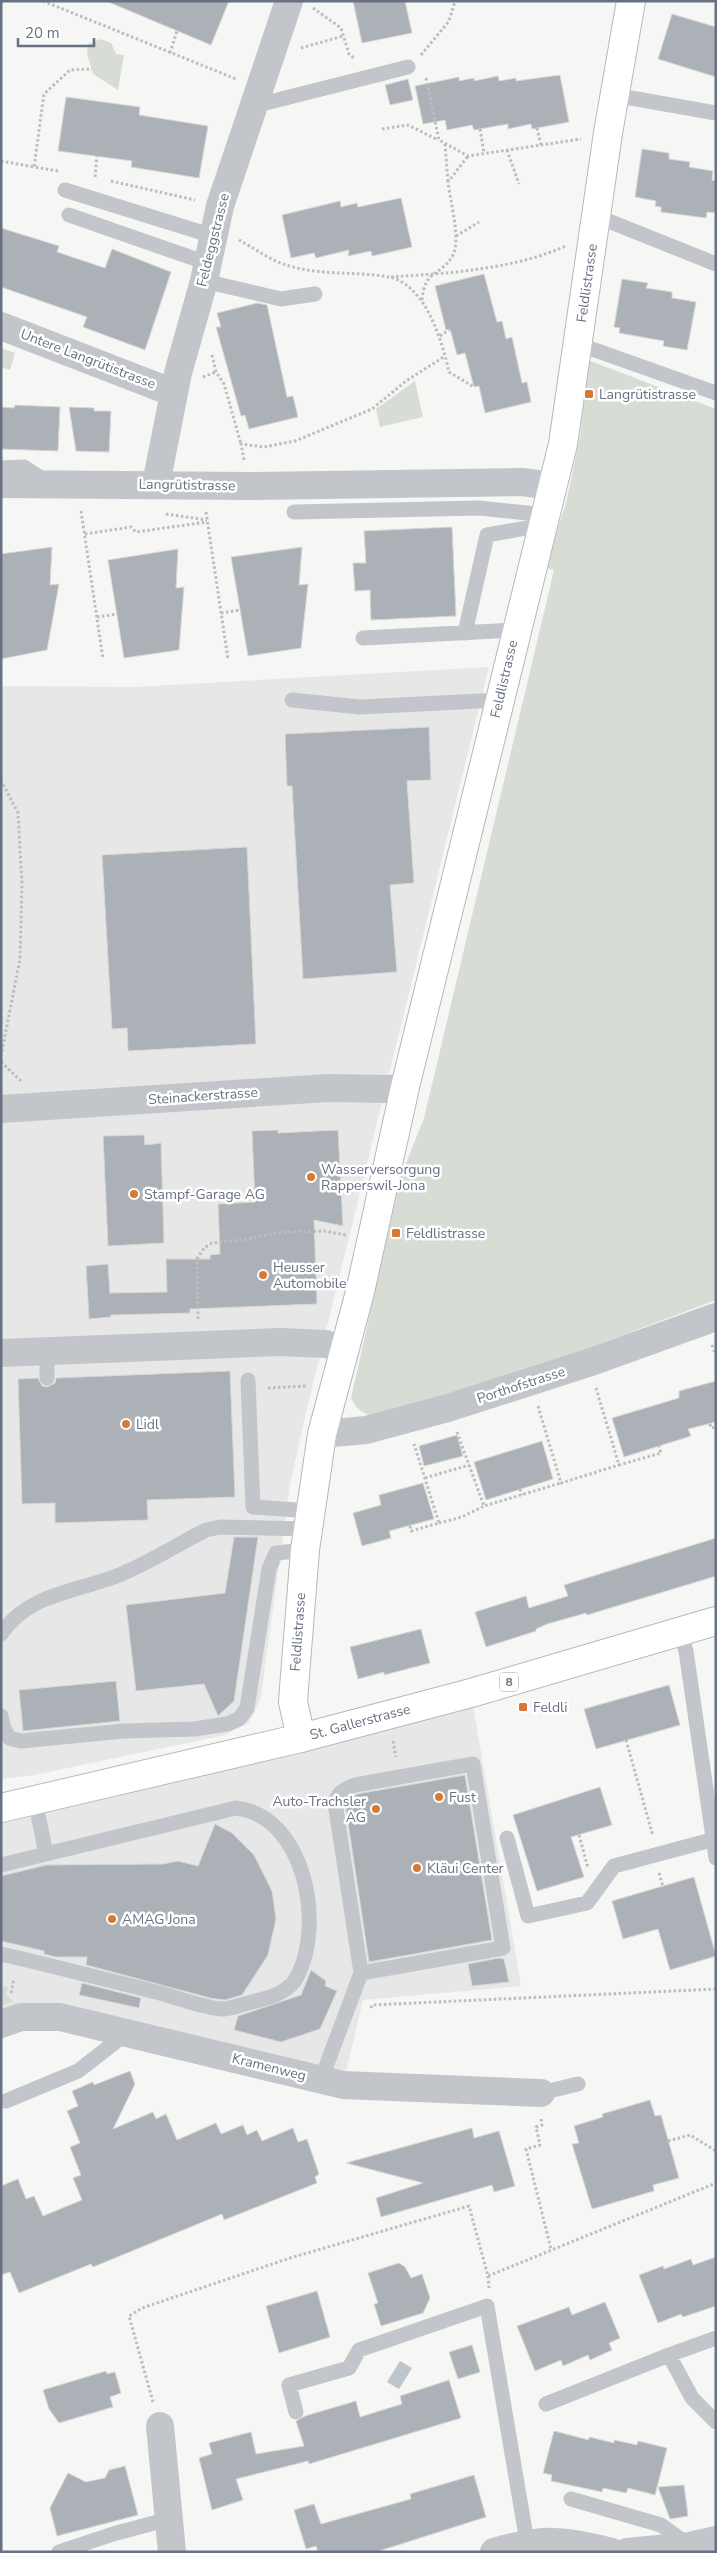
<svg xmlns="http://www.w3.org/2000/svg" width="717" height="2553" viewBox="0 0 717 2553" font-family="'Nunito Sans',sans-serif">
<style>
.built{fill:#e7e7e7}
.green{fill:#d7ddd5}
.water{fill:#bec5cb}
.building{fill:#acb1b7;stroke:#d8d8d6}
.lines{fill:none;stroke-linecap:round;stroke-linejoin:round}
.secondary-casing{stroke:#b5b8bd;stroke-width:30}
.primary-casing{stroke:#b6b8bc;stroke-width:30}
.path{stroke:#bcbdc0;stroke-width:3;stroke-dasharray:2.5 2.5;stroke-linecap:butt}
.lane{stroke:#c2c5c9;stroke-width:15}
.street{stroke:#c2c5c9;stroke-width:28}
.secondary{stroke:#fff;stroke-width:28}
.primary{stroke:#fff;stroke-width:28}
.poi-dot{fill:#d57a35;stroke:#fff;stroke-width:2}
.labels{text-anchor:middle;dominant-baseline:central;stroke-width:5;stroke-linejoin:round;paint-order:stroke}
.shield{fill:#fff;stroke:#959ca8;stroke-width:1}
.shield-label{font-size:12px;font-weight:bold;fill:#687182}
.street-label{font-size:14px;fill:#687182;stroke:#fff}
.poi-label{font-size:14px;fill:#687182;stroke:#fff;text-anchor:start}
</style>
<rect width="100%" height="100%" fill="#f6f6f4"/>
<path class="built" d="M489,667L307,1408L290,1485L261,1696L255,1712L248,1723L225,1735L34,1775L1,1779V686L134,687Z
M471,1693L521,1986L363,2000L343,2085L60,2017L1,2024V1808Z"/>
<path class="green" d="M101,39L111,43L116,54L124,55L118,90L93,74L87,54L88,44Z
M1,348L15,353L10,370L1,367Z
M588,360L716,409V1300L488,1386L372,1416C361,1412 356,1409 351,1398L401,1176L424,1118L554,570L545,567L566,503L580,437Z
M415,381L423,417L380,427L376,409Z
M1,1986L8,1987L6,1994L13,2001L1,2006Z"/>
<path class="water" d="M400,2361L412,2368L399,2389L387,2382Z"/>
<path class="building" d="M106,1H229L211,45Z
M353,1H405L412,33L362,43Z
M672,14L716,27V77L658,59Z
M560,75L569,122L532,129L531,124L508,129V124L474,130L472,125L447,130L445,120L423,124L415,86L459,77V81L474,78V81L498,76L499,81L516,78V81Z
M408,79L413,100L390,105L385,85Z
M66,97L140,107L139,115L208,126L199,178L131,167L132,161L58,151Z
M642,149L669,153V159L690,162L689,167L713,171L712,180L716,181V213L707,212L706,218L661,212V207L655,206L656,201L635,197Z
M401,198L412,247L372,256L371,251L348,256L349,250L316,258L314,253L291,258L282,215L340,201L341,207L357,203L358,207Z
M1,228L59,246L57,252L105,268L112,249L171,272L145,350L83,327L87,317L1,287Z
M484,274L497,322L502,321L506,339L512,337L522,383L527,382L531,402L485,413L479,386L474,387L465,353L457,355L450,329L446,330L435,286Z
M622,279L648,283L646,288L672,292V298L696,302L687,350L663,346L664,341L619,333L620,328L614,327Z
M257,303L267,305L287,397L293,396L298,417L249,429L245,415L241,416L216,327H221L217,313Z
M15,405L60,407L58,451L1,449V407L14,408Z
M69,407L94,408V411H111L109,452L76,451Z
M452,527L456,616L371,620L370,590L355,591L353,563H366L364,531Z
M52,547L50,585L59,584L47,650L1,659V554Z
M302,547L299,585L308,584L301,648L248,656L231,557Z
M178,549L176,588L184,587L179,650L124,658L108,560Z
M429,727L431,780L407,781L414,883L390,885L397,972L303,979L292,786H287L285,734Z
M247,847L256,1044L128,1051L127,1028L112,1029L102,855Z
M278,1130V1133L338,1130L343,1226L314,1220L317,1304L190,1309V1313L111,1315V1317L89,1319L86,1266L108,1264L110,1293L167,1292L166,1259H210V1255L220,1254L218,1204L255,1202L252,1131Z
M144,1135L145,1145L161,1143L164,1243L108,1246L103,1136Z
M230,1371L235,1497L147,1500L148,1520L55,1523V1503L22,1504L18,1379L38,1378L42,1386L47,1387L55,1383L56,1378Z
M716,1381V1422L688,1429L691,1436L624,1457L612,1418L679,1398V1391Z
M457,1435L463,1456L424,1466L419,1446Z
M542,1441L553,1479L486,1500L474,1462Z
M423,1483L434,1519L389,1531L391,1538L362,1546L353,1513L381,1505L379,1495Z
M234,1537H258L234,1701L218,1716L204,1684L136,1691L126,1605L225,1593Z
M716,1538V1576L587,1615L586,1613L547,1624L536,1629V1631L486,1647L475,1612L526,1596L529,1608L568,1596L564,1585Z
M421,1629L430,1663L384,1675V1672L358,1679L350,1647Z
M116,1681L120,1721L23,1731L19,1690Z
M669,1685L680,1725L596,1749L584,1709Z
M465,1775L492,1940L369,1962L345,1803L357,1794Z
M600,1787L612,1825L571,1837L584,1877L537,1891L513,1815Z
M215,1824L232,1833L254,1855L272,1891L276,1919L268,1955L242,1995L225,2000L210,1998L86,1965L87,1957H56L44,1954V1951L1,1941V1876L46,1865L163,1864L178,1861L198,1866Z
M694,1877L716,1956L670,1970L658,1929L623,1939L612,1901Z
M499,1958L504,1959L509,1982L472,1986L468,1964Z
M311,1970L326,1981L325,1986L337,1991L320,2029L281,2042L234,2030L238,2016L301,1995Z
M82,1983L141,1998L139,2008L79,1995Z
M130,2071L135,2084L113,2129L153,2112L156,2119L166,2114L177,2140L216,2123L221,2134L243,2125L247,2135L257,2130L262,2141L293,2128L298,2142L307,2139L319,2174L315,2177L317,2183L224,2220L222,2214L93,2267L91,2264L19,2293L10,2272L1,2275V2186L18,2179L26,2199L34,2196L43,2216L82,2200L73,2178L81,2175L70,2147L80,2143L67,2111L78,2106L72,2091L93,2082L94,2085Z
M650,2100L655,2116L661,2115L679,2178L653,2185L654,2191L592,2209L572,2144L579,2143L574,2126L603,2117L602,2114Z
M472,2128L474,2138L499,2131L515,2186L494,2192L492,2185L381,2217L376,2198L423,2183L346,2163Z
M716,2257V2306L683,2317L681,2314L658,2323L639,2275L663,2266L664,2269L691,2259L693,2265Z
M399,2263L405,2267L411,2278L422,2274L430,2298L423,2313L381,2326L374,2304L378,2303L368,2273Z
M317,2291L330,2337L279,2353L266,2306Z
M605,2302L620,2338L609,2343L612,2350L590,2360L588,2355L563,2366L561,2360L535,2371L517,2326L569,2307L572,2315Z
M472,2345L480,2372L458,2379L449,2352Z
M106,2371L107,2374L115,2372L121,2393L110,2397L113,2407L59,2423L49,2409L43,2390Z
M449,2380L461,2418L309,2464L308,2461L236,2479L243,2500L212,2510L199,2458L212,2454L209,2443L251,2432L256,2454L304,2446L296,2421L305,2416L356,2401L360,2417L402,2404L400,2396Z
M554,2431L589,2440V2437L614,2443V2440L637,2445L638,2441L667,2448L655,2495L628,2488L626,2493L603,2488L602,2492L551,2481L552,2475L543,2473Z
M125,2466L138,2515L57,2536L50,2508L68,2473L86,2482L105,2478L109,2470Z
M474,2475L486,2517L376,2552H318L316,2546L306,2549L294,2510L314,2504L321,2524L411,2499L410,2494Z
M684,2485L688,2516L670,2519L658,2487Z"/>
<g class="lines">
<defs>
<path id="secondary" d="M301,1738L293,1702L294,1688L305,1550L322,1434L360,1292L405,1087L563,444L608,133L631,1"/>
<path id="primary" d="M1,1808L301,1738L471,1693L716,1621"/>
</defs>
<use href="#secondary" class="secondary-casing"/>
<use href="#primary" class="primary-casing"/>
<path class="path" d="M43,1L236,79
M313,8L341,28L349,54L355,59
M301,48L343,36
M170,53L177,31
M421,55L449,21L455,1
M426,78L439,140L468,156L581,139
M537,128L541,145
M382,129L408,125L438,140
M480,129L484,153
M445,144L448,182
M507,150L519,184
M1,161L34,167
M58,171L34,167L44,94L70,70L92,69
M95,177L97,156
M111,181L195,200
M456,236L479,222
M239,240C254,248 270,260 286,265C320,276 355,271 389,277C426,285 442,341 449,372L474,387
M391,277C449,273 511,270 566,246
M422,300C425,268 441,277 453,255C461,239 450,200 448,182L468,156
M440,336L450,329
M212,355L216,372L224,384L241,444
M203,377L216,372
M244,460L241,444L264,447L295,441L372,409L406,381L445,356
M81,511L103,659
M206,512L228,659
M166,514L207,520
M85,534L131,527L136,532L207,522
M221,613L240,610
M97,617L117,614
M1,780L18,813L22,884L20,959L1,1056
M1,1062L21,1081
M198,1319L197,1259L204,1248L212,1243L248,1239L283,1232L324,1231L346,1235
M712,1345L716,1356
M268,1388L307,1386
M596,1388L619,1465L661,1453L659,1446
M538,1406L561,1483L619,1465
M710,1424L711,1428L716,1427
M457,1432L484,1506L561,1483
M425,1478L469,1465
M520,1489L522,1495
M439,1523L462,1517L484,1506
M410,1526L411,1531L439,1523L414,1444
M626,1740L653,1836
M393,1741L396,1757
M579,1835L588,1868
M659,1873L663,1887
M11,1993L14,1978
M371,2008L372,2005L716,1989
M541,2119L542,2125L536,2127L540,2145L526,2149L551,2249
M668,2141L690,2135L716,2151
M488,2276L489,2288
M153,2402L129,2316L142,2308L290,2258L469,2206L488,2276L716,2183"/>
<path class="lane" d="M614,95L716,113
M254,106L408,67
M65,190L213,236
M69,215L207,263
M596,216L716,264
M204,281L281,299L315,294
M578,344L716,393
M1,468L24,467L46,481
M294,512L479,508L546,515
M465,633L487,535L543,525
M363,638L516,630
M292,700L360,707L500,700
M47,1350V1378
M248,1380L253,1507L310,1511
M680,1632L686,1651L716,1858
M1,1634C27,1595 73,1592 114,1577C146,1565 176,1545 206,1530L220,1527L307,1529
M1,1716L3,1726L9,1738L21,1741L124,1731L194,1729L227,1724L239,1719L247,1708L269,1569L276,1553L305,1550
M507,1838L528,1916L587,1903L614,1866L715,1839
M1,1865L46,1854
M1,1954C54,1966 107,1980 160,1993C178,1998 204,2008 223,2009C230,2009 241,2005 248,2003C265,1999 288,1994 297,1977C325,1924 305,1816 236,1808L46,1854L35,1800
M321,2080L361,1973L335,1803C337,1793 346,1788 355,1785L473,1764L503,1948L361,1973
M541,2093L578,2084
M6,2101L78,2071L127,2033
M669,2355L716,2338
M546,2404L669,2355L692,2398L716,2422
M296,2412L289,2385L349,2368L359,2350L487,2306L527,2542
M571,2499L661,2525L690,2546
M59,2552L113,2534L169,2519"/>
<path class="street" d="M1,326L174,393
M1,484L249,486L522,482L553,486
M156,484L178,373L204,281L220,206L289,1
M1,1109L328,1088L389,1089L405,1087
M1,1353L280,1342L326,1344L344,1350
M322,1434L366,1430L448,1408L588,1363L716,1317
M1,2024L21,2017H60L343,2085L541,2093
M160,2426L172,2552
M494,2552C542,2538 563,2539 612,2552
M627,2552L690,2546L716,2540"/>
<use href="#secondary" class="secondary"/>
<use href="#primary" class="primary"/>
</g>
<g class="poi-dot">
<rect x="584" y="389" width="10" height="10" rx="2.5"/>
<circle cx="311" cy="1177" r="5"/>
<circle cx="134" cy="1194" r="5"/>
<rect x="391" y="1228" width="10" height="10" rx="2.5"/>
<circle cx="263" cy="1275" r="5"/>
<circle cx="126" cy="1424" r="5"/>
<rect x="518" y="1702" width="10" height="10" rx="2.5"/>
<circle cx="439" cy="1797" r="5"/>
<circle cx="376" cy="1809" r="5"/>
<circle cx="417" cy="1868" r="5"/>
<circle cx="112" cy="1919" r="5"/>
</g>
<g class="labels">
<rect class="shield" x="500" y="1672.5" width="18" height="19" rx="4"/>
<g class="shield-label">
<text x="509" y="1682">8</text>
</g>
<g class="street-label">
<text transform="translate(213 240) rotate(-76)">Feldeggstrasse</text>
<text transform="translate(587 283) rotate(-82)">Feldlistrasse</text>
<text transform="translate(88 359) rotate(21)">Untere Langrütistrasse</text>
<text transform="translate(187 485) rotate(1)">Langrütistrasse</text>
<text transform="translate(504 679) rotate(-77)">Feldlistrasse</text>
<text transform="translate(203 1096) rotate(-4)">Steinackerstrasse</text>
<text transform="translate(521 1385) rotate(-18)">Porthofstrasse</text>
<text transform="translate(298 1632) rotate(-86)">Feldlistrasse</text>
<text transform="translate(360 1722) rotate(-15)">St. Gallerstrasse</text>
<text transform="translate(269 2067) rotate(14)">Kramenweg</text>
</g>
<g class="poi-label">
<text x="599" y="394">Langrütistrasse</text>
<text x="321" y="1169">Wasserversorgung<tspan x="321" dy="16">Rapperswil-Jona</tspan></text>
<text x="144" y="1194">Stampf-Garage AG</text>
<text x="406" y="1233">Feldlistrasse</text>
<text x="273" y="1267">Heusser<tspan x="273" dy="16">Automobile</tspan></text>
<text x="136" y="1424">Lidl</text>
<text x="533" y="1707">Feldli</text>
<text x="449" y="1797">Fust</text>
<text x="366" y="1801" text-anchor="end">Auto-Trachsler<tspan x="366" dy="16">AG</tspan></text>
<text x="427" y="1868">Kläui Center</text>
<text x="122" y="1919">AMAG Jona</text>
</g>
</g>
<rect width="717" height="2553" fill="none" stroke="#687182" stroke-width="5"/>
<path d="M18 38v8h76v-8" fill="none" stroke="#687182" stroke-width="2.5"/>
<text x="25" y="38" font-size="15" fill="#687182" stroke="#ffffff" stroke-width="4" paint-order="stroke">20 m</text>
</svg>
